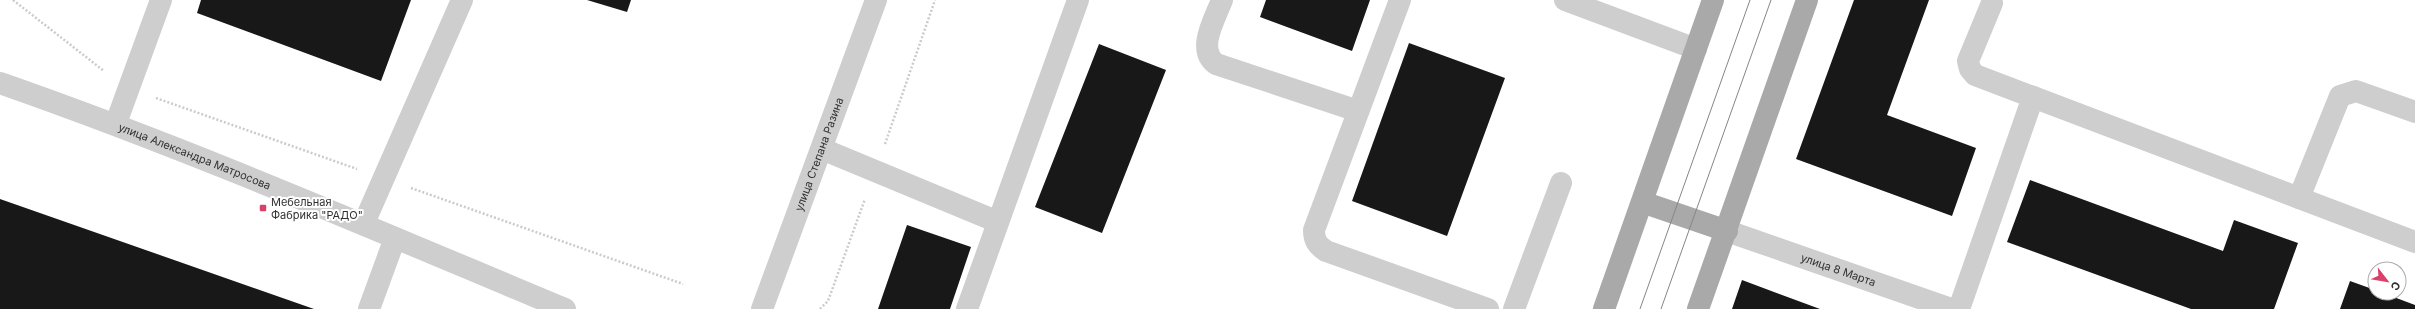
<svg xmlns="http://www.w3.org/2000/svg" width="2415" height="309" viewBox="0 0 2415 309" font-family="Inter,sans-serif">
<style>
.building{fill:#181818}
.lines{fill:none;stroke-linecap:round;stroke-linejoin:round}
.path{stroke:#cbcbcb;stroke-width:2.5;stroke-dasharray:2 2;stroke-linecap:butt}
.minor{stroke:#cecece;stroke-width:22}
.major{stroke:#a9a9a9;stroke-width:22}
.tram{stroke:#868686;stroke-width:1}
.poi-dot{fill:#da416a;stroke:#fff;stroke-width:1.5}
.labels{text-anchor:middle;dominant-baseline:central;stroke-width:4;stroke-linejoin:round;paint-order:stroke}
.street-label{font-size:11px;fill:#313131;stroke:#fff}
.poi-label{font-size:11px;fill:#313131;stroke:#fff;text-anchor:start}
</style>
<rect width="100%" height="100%" fill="#fff"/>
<path class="building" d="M201,0H411L381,81L197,13Z
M587,0H631L627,12Z
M1266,0H1370L1352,51L1260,17Z
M1854,0H1929L1887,115L1976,148L1952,216L1796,159Z
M1409,43L1505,78L1447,236L1352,201Z
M1099,44L1166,70L1102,233L1035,207Z
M2030,180L2223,251L2234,220L2298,243L2274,309H2191L2007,242Z
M0,199L314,309H0Z
M907,225L971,247L950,309H878Z
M1742,280L1820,309H1732Z
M2350,281L2375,290V293H2383L2415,305V309H2340Z"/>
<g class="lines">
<path class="path" d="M13,0L104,71
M156,98L357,169
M885,144L935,0
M411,188L683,284
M820,309L828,301L865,199"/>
<g class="minor">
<path d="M1222,0C1215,19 1196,49 1216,64L1358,111"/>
<path d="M1400,0L1314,230C1314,240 1317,245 1326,251L1488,309"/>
<path d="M1565,0L1696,49"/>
<path d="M1992,3L1968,61L1970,69L1975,75L2299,198L2340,96L2356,91L2415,112"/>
<path id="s1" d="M0,83C192,150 378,231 565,309"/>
<path d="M116,123L161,0"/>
<path d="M822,149L998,222"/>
<path d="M2299,198L2415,242"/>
<path d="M364,223L462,0"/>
<path id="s2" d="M1727,231L1951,309"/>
<path d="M369,309L395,238"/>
<path id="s3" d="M762,309L876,0"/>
<path d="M967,309L1078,0"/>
<path d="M1514,309L1561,183"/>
<path d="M1959,309L2033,97"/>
</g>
<path class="major" d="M1642,202L1727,231
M1604,309L1713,0
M1698,309L1807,0"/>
<path class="tram" d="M1640,309L1750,0
M1661,309L1771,0"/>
</g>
<rect class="poi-dot" x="259" y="204" width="8" height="8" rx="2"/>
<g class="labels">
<g class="street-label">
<text stroke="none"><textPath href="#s3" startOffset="165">улица Степана Разина</textPath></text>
<text stroke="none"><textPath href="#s1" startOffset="208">улица Александра Матросова</textPath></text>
<text stroke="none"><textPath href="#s2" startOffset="118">улица 8 Марта</textPath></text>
</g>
<g class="poi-label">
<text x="271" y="202">Мебельная<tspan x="271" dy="13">Фабрика "РАДО"</tspan></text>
</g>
</g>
<g transform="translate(2387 281) rotate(121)"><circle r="19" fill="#ffffff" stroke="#adadad"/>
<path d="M0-3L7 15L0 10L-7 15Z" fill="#da416a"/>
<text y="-6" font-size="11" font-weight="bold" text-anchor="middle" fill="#313131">С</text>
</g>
</svg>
